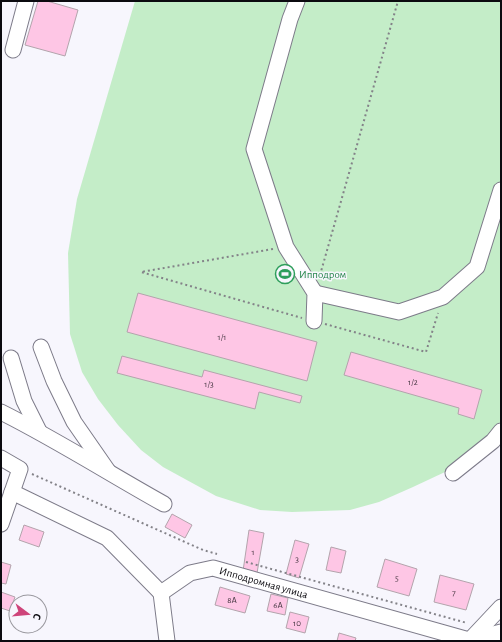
<svg xmlns="http://www.w3.org/2000/svg" width="502" height="642" viewBox="0 0 502 642" font-family="'Alegreya Sans',sans-serif">
<style>
.green{fill:#c4edc8}
.building{fill:#fec6e5;stroke:#b3a4ac}
.lines{fill:none;stroke-linecap:round;stroke-linejoin:round}
.minor-casing{stroke:#7d7b89;stroke-width:17}
.path{stroke:#838288;stroke-width:2;stroke-dasharray:2 3;stroke-linecap:butt}
.minor{stroke:#fff;stroke-width:15}
.labels{text-anchor:middle;dominant-baseline:central;stroke-width:3;stroke-linejoin:round;paint-order:stroke}
.number-label{font-size:9px;fill:#483944}
.leisure-label{font-size:11px;fill:#27864d;stroke:#f7f6fd;text-anchor:start}
.street-label{font-size:11px;fill:#0b0a0f;stroke:#f7f6fd}
</style>
<rect width="100%" height="100%" fill="#f7f6fd"/>
<path class="green" d="M135,1H501V421L468,456L445,472L413,487L379,502L350,510L292,512L260,510L216,496L163,467L141,450L118,425L98,399L82,372L70,334L68,253L77,199Z"/>
<path class="building" d="M38,1H47L78,10L65,56L25,45Z
M138,293L317,342L307,381L127,332Z
M351,352L482,390L474,419L458,414L459,408L344,375Z
M122,356L202,377L204,370L302,396L300,403L259,392L255,409L117,373Z
M172,514L192,525L185,538L165,527Z
M24,525L44,532L39,547L19,540Z
M249,530L264,533L257,573L243,571Z
M295,540L309,544L299,578L286,574Z
M331,547L346,551L341,573L326,570Z
M385,559L417,569L409,596L377,587Z
M1,562L11,565L6,584L1,583Z
M440,575L474,584L466,610L434,602Z
M220,587L250,596L245,613L215,605Z
M1,592L15,597L10,611L1,608Z
M271,594L288,598L285,615L267,611Z
M290,612L309,617L305,633L286,628Z
M339,633L356,638L355,641H337Z"/>
<g class="lines">
<defs>
<g id="minor">
<path d="M297,1L290,19L254,149L286,247L315,293L314,321"/>
<path d="M13,50L26,1"/>
<path d="M315,293L399,312L443,297L477,267L501,190"/>
<path d="M41,347L54,381L74,422L108,471"/>
<path d="M11,358L24,401L39,431"/>
<path d="M1,412C57,440 110,474 164,504"/>
<path d="M1,458L20,469L1,524"/>
<path d="M453,473L493,441L501,431"/>
<path id="s1" d="M12,492L107,538L161,593L190,573L213,568L469,640L501,632"/>
<path d="M161,593L167,641"/>
<path d="M470,640L501,607"/>
</g>
</defs>
<use href="#minor" class="minor-casing"/>
<path class="path" d="M273,249L141,272L302,318
M320,275L398,1
M325,324L426,352L438,313
M32,474L203,550L217,554
M246,562L467,623"/>
<use href="#minor" class="minor"/>
</g>
<defs>
<symbol id="stadium-ring" viewBox="-11 -11 22 22"><circle r="9.5" fill="#f7f6fd" stroke="#2e9e5b" stroke-width="1.5"/><path d="M0-5a6.5 5 0 1 0 0 10a6.5 5 0 1 0 0-10ZM-3.5-1.8h7v3.6h-7Z" fill="#2e9e5b"/></symbol>
</defs>
<g fill-rule="evenodd">
<use href="#stadium-ring" x="274" y="263" width="22" height="22"/>
</g>
<g class="labels">
<g class="number-label">
<text x="222" y="337">1/1</text>
<text x="413" y="382">1/2</text>
<text x="209" y="384">1/3</text>
<text x="253" y="552">1</text>
<text x="297" y="559">3</text>
<text x="397" y="578">5</text>
<text x="454" y="593">7</text>
<text x="232" y="600">8А</text>
<text x="278" y="605">6А</text>
<text x="297" y="623">10</text>
</g>
<g class="leisure-label">
<text x="299" y="274">Ипподром</text>
</g>
<g class="street-label">
<text stroke="none"><textPath href="#s1" startOffset="294">Ипподромная улица</textPath></text>
</g>
</g>
<rect width="502" height="642" fill="none" stroke="#0b0a0f" stroke-width="4"/>
<g transform="translate(28 614) rotate(106)"><circle r="19" fill="#f7f6fd" stroke="#99989e"/>
<path d="M0-3L7 15L0 10L-7 15Z" fill="#ce447a"/>
<text y="-6" font-size="11" font-weight="bold" text-anchor="middle" fill="#0b0a0f">С</text>
</g>
</svg>
